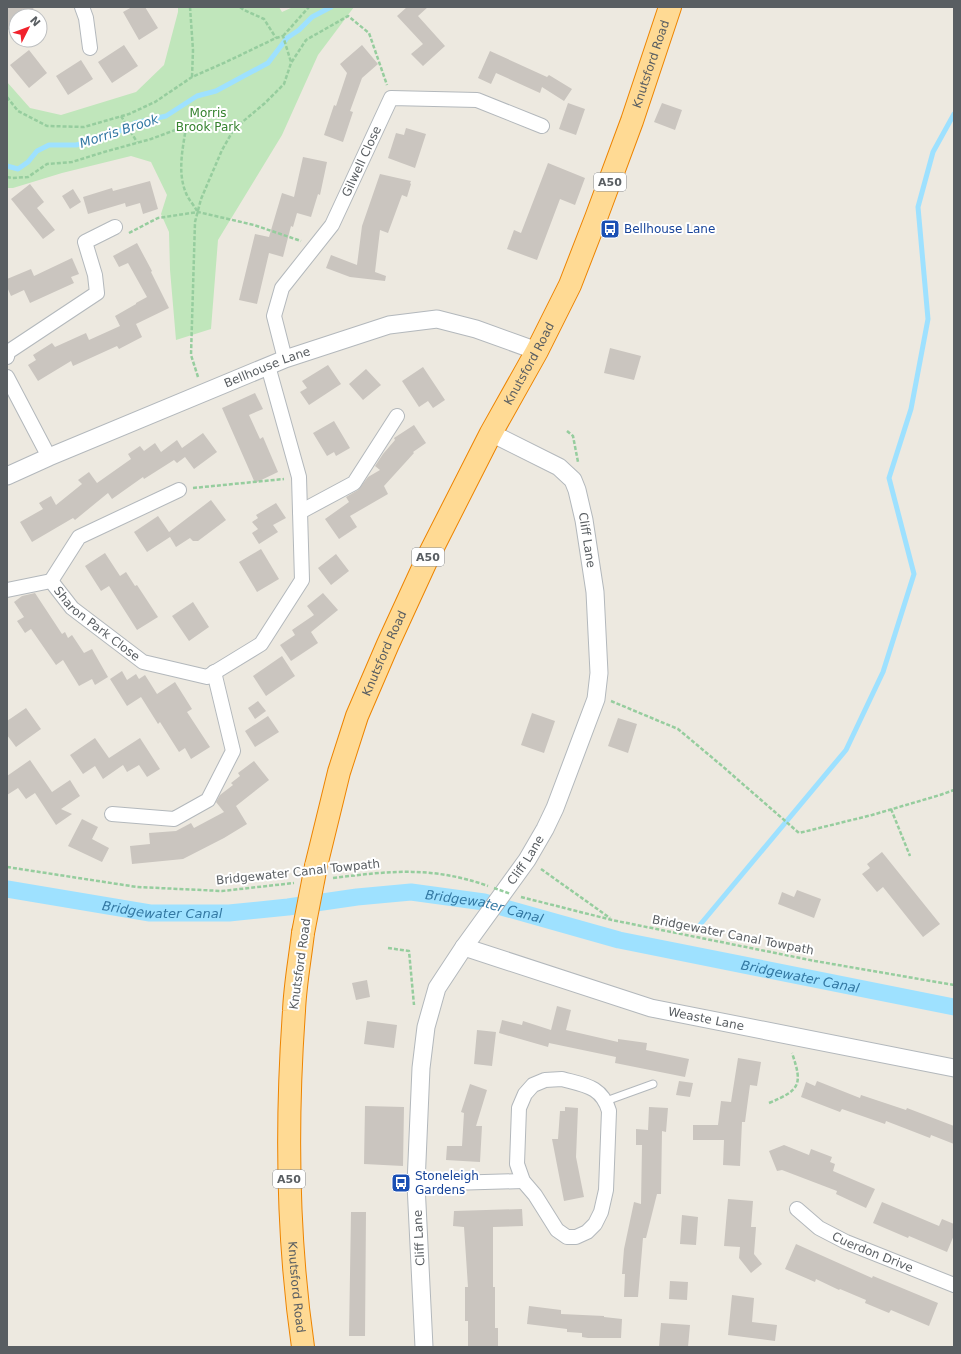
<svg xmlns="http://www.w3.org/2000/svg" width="961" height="1354" viewBox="0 0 961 1354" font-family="'DejaVu Sans',sans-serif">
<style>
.green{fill:#c0e6bb}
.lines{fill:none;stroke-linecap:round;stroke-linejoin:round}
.stream{stroke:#9ee1ff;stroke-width:5}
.canal{stroke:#9ee1ff;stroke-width:17}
.building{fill:#cac5bf}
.service-casing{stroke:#b3b8bc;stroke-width:9}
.minor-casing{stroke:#b3b8bc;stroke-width:16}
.tertiary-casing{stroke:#b3b8bc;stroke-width:19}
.trunk-casing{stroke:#ed8400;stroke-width:24}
.path{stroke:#96cd9e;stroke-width:2.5;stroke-dasharray:4 2;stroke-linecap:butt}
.service{stroke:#fff;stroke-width:7}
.minor{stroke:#fff;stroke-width:14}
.tertiary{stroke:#fff;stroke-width:17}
.trunk{stroke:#ffda94;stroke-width:22}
.trunk-bridge-casing{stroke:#ed8400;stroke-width:24;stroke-linecap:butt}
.path-bridge{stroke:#96cd9e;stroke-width:2.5;stroke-dasharray:4 2;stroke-linecap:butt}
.trunk-bridge{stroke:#ffda94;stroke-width:22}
.labels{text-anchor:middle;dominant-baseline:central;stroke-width:4;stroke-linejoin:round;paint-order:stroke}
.shield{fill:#fff;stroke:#8b8e91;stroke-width:1}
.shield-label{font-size:11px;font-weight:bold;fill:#595e62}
.street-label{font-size:12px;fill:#595e62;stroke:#fff}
.park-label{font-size:12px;fill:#36832f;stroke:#fff}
.transit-label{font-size:12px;fill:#164399;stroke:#fff;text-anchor:start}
.water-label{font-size:13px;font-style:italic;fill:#3378a3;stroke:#fff}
</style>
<rect width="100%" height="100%" fill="#ede9e0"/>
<path class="green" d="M178,7H279L282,12L293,7H354L318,55L282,135L218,240L211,329L176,340L170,270L169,232L161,214L167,195L151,162L131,156L62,173L13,188H7V82L30,108L61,115L136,92L164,65L178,12Z"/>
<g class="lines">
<path class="stream" d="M7,166L18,169L28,162L37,151L49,145H76L108,137L135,123L166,116L197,96L216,91L268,63L287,38L299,30L312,17L331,7
M699,926L846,750L883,672L914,574L889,478L911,409L928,319L918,207L933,152L954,114"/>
<path class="canal" id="s1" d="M7,889L150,913H229L288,907L357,897L411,892L484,902L619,940L954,1007"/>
</g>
<path class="building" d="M7,7H35L25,16H16V23L7,31Z
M132,7H145L158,28L139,40L123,12Z
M407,7H428L418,16L445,46L423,66L411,54L423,44L397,16Z
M124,45L138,66L112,83L98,62Z
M362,45L378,64L362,78L350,111L353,112L343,142L324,135L334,105L336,106L347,73L340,64Z
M29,50L47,73L29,88L10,65Z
M490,51L547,77L546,78L549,75L572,89L564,101L542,87L540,93L496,73L491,84L478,78Z
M81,60L93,79L68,95L56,76Z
M568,103L585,109L576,135L559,129Z
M662,103L682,110L675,130L654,122Z
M406,128L426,134L415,168L388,158L396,133L404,135Z
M303,157L327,162L320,195L318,194L311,217L297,213L293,227L291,226L283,257L269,253L257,304L239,300L255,234L269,237L282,193L294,197Z
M548,163L585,178L575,205L560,199L537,260L507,249L514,230L521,233Z
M380,174L411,181L410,183L411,184L407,197L402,195L388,233L380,230L375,272L386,276L385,281L350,277L326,268L331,255L357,265L362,226Z
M150,181L158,209L143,214L140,203L126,207L125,203L88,214L83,197L112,188L113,191Z
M30,184L44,202L37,208L55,230L43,239L11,199Z
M73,189L81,202L70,209L62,196Z
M137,243L152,271L151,272L169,308L136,324L142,337L119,349L117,346L73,366L71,361L38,381L28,365L36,360L33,355L52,343L55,347L86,333L89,340L120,326L115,316L136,304V303L147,297L128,263L119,267L113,256Z
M72,258L79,274L71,277L74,283L30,303L24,290L11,296L7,287V279L31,269L34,276Z
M610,348L641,356L634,380L604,373Z
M328,365L341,384L309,405L300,392L307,388L302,381Z
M423,367L445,400L433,408L428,401L419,407L402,381Z
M366,369L381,385L363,400L349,384Z
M255,393L263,409L249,415L260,439L263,437L278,472L255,483L222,408Z
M334,421L350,448L336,456L334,452L327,456L313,433Z
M414,425L426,443L413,452L414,453L384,486L388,494L350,516L357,527L339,539L325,519L349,502L346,497L358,490L368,477L380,470L375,466L383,454L395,440L394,438Z
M203,433L217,452L194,469L185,457L177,463L174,460L144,479L143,477L112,499L108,493L75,520L73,518L32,542L20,522L43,509L39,503L51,496L56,505L82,484L78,480L89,472L97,483L131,459L128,454L140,446L144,451L155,443L161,452L177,440L182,448Z
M211,500L226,520L198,541H193L190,538L176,547L170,537L147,552L134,532L158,516L169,532Z
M276,503L286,518L273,525L278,532L259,544L252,533L258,529L252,522L258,518L256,515Z
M261,549L279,579L257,592L239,562Z
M105,553L120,576L126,572L135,586L137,585L158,617L137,630L109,586L101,591L85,566Z
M336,554L349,571L331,585L318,568Z
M35,593L62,634L65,632L68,638L72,635L84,653L92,649L108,677L95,685L92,679L79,686L63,660L56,665L31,629L25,633L17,621L24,617L14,602L22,596Z
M323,593L338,610L311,632L318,643L291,661L280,645L295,635L292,630L314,615L307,606Z
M193,602L209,627L189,641L172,616Z
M282,656L295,676L266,696L253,676Z
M122,671L127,680L136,674L139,679L145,675L157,694L175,682L192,709L187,712L210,747L191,759L185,748L179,752L160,722L158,724L141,697L127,706L110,679Z
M258,701L266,711L255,719L248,708Z
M26,708L41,729L16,747L7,735V721Z
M532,713L555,721L544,753L521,745Z
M268,716L279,732L255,747L245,731Z
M618,718L637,724L628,753L608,746Z
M95,738L109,758L140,738L160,769L147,777L139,765L127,772L123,765L103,779L95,766L83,774L70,755Z
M30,760L52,792L70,780L80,796L61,809L72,814L56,825L35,793L26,799L18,788L7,795V776Z
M254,761L269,780L236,806L247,824L224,838L183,859L132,864L130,846L150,844L149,833L176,831L191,823L194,828L224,812L216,802L220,795L233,785L231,783L240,776L238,773Z
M82,819L98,827L92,839L109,848L102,862L68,846Z
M882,852L940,924L923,937L883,887L877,892L862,874L870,868L867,864Z
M797,890L821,899L814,918L778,904L782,892L794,897Z
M367,980L370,997L356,1000L352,983Z
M557,1006L571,1010L566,1030L618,1042V1039L647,1043L646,1050L689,1059L685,1077L615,1063L616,1057L549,1043L548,1047L499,1033L502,1020L522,1025L523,1021L551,1030Z
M367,1021L397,1025L394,1048L364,1044Z
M477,1030L496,1032L492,1066L474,1064Z
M738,1058L761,1062L757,1086L750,1085L745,1122H742L740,1166L723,1165L724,1140H693V1125H718L721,1101L731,1102Z
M679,1081L693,1083L690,1097L676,1095Z
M817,1081L860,1098L861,1095L906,1110L907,1108L954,1126V1144L931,1135L930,1138L886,1121L885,1124L842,1109L840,1112L801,1097L806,1082L815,1086Z
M470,1084L487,1090L476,1126H482L480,1162L446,1160L447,1146H462L464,1113L461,1112Z
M365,1106L404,1107L403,1166L364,1164Z
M565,1107L578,1108L576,1157L584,1197L564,1201L552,1139H558L560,1111H565Z
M649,1107L668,1108L666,1132L662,1131L661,1194H657L646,1238H643L638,1297H624L625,1274H622L624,1249L634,1202L641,1204L642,1145H636V1129L648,1130Z
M784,1145L809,1155L811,1149L832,1157L830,1162L835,1164L833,1171L875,1189L866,1208L836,1194L837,1191L782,1170L777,1171L769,1151Z
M728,1199L753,1201L751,1227H756L754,1254L762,1264L751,1273L739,1258L740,1247L724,1246Z
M882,1202L939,1226L942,1219L954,1224V1235L947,1252L909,1236L908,1238L873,1223Z
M522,1209L523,1226L493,1227V1287H495V1328H498V1347H468V1321H465V1287H468L464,1227L453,1226L454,1211Z
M351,1212H366L365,1336H349Z
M682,1215L698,1217L696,1245L680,1244Z
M796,1244L872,1278L873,1276L938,1303L929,1326L891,1310L889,1313L865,1303L866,1300L840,1289L839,1290L816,1279L815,1282L785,1269Z
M670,1281L688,1282L687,1300L669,1299Z
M732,1295L754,1298L752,1322L777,1325L775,1341L728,1335Z
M529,1306L561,1310V1314L604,1316V1317L622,1319L621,1338H588L582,1337V1333L567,1332V1329L527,1324Z
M661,1323L690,1325L688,1347H659Z"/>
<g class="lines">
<defs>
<path id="service" d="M606,1101L653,1084"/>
<g id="minor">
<path d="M82,7L86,18L90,48"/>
<path d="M7,357L8,352L97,293L95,275L85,242L115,227"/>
<path id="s2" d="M285,359L274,316L282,288L332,225L391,98L477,100L542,126"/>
<path d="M7,377L49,457"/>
<path d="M300,512L354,483L397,416"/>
<path d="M51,581L79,537L179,490"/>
<path id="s3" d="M7,590L51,581L72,608L143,662L207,677L261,644L302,580L299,477L268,366"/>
<path d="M112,814L174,819L208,800L233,751L214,672"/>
<path d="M562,1079C584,1085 602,1086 609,1111L606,1190L601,1212L595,1224L587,1232L576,1237H567L557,1230L535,1195L523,1181L517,1164L519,1108L525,1094L533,1085L545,1080Z"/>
<path d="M416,1184L523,1181"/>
<path id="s4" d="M797,1209L819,1228L846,1242L954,1285"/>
</g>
<g id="tertiary">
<path id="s5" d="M7,476L49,457L285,359L389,325L437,319L476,329L537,351"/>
<path id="s6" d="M464,947L651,1008L954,1068"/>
<path id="s7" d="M424,1347L416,1184L421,1068L426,1027L437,988L464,947L527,860L545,829L555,808L596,699L599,673L595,592L584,520L577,490L573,480L559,467L491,433"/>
</g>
<g id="trunk">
<path id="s8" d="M316,866L339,772L357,716L388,644L428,557L491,433L537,351L570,285L596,218L632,121L670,7"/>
<path id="s9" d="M303,933C300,959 295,985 294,1011C286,1123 287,1236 303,1347"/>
</g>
</defs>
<use href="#service" class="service-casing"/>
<use href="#minor" class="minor-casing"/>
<use href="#tertiary" class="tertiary-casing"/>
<use href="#trunk" class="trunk-casing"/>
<path class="path" d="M190,7L193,50L192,77
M240,7L244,10L264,19L276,38
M283,36L309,7
M7,97L18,111L47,126L84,127L129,114L155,102L192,77L226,62L276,38L283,36L291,62
M121,116L137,142
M186,127C183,148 177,172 186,193C188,199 194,205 197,211
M7,177L12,178L28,177L47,164L72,162L104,152L151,139L186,126H220L234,129
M129,233L158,218L198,212L254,225L301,241
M198,377L191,355L195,222L201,199L222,150L234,129L265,103L284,84L291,63L306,40L348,16L369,33L387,85
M567,431L573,436L578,462
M193,488L284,479
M611,701L678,729L721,765L799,833L872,815L940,795L954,790
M891,809L910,856
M7,867L137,887L222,891L294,883
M541,869L610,918
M333,878C390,871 432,866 488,886
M521,897L612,920L815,961L954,985
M388,948L409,951L414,1005
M769,1103C800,1090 803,1085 792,1053"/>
<use href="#service" class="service"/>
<use href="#minor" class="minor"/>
<use href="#tertiary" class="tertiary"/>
<use href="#trunk" class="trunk"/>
<defs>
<path id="trunk-bridge" d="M303,933L316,866"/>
</defs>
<use href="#trunk-bridge" class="trunk-bridge-casing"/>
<path class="path-bridge" d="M494,888L511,894"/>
<use href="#trunk-bridge" class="trunk-bridge"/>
</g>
<defs>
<symbol id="bus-square" viewBox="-11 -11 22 22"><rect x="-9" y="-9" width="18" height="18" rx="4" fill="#1a4fb4" stroke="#fff"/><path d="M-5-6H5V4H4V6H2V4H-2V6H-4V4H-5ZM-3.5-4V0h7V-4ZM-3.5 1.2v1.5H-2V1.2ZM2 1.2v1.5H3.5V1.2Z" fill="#fff"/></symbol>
</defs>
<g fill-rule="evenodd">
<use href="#bus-square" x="599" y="218" width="22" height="22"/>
<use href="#bus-square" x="390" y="1172" width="22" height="22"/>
</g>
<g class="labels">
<g class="shield">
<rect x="594" y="173" width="32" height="18" rx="3"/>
<rect x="412" y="548" width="32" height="18" rx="3"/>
<rect x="273" y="1170" width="32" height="18" rx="3"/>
</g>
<g class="shield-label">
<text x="610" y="182">A50</text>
<text x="428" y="557">A50</text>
<text x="289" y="1179">A50</text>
</g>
<g class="street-label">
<text stroke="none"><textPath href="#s8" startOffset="872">Knutsford Road</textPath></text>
<text stroke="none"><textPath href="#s2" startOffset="224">Gilwell Close</textPath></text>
<text stroke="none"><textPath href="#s8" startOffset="548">Knutsford Road</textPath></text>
<text stroke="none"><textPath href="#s5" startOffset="282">Bellhouse Lane</textPath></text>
<text transform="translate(587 540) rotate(81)">Cliff Lane</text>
<text stroke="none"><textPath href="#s3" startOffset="108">Sharon Park Close</textPath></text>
<text stroke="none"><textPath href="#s8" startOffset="224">Knutsford Road</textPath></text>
<text stroke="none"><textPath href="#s7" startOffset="517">Cliff Lane</textPath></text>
<text transform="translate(298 872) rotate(-6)">Bridgewater Canal Towpath</text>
<text transform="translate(733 935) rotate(11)">Bridgewater Canal Towpath</text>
<text transform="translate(300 964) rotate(-82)">Knutsford Road</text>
<text stroke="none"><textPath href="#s6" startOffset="253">Weaste Lane</textPath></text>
<text transform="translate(419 1238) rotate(-93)">Cliff Lane</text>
<text stroke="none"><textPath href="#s4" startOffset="88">Cuerdon Drive</textPath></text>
<text stroke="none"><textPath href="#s9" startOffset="355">Knutsford Road</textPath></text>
</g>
<g class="park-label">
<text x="208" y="113">Morris<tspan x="208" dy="14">Brook Park</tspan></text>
</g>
<g class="transit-label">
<text x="624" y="229">Bellhouse Lane</text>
<text x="415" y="1176">Stoneleigh<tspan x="415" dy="14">Gardens</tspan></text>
</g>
<g class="water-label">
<text transform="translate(119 131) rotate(-18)">Morris Brook</text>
<text stroke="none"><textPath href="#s1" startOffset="482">Bridgewater Canal</textPath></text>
<text stroke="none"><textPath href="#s1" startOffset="157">Bridgewater Canal</textPath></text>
<text stroke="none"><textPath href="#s1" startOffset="806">Bridgewater Canal</textPath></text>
</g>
</g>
<rect width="961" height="1354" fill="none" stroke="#595e62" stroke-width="16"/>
<g transform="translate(28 28) rotate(48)"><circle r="19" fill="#ffffff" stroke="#bdbfc0"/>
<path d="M0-3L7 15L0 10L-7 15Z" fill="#f1222c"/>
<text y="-6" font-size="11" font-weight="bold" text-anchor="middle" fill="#595e62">N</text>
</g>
</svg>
